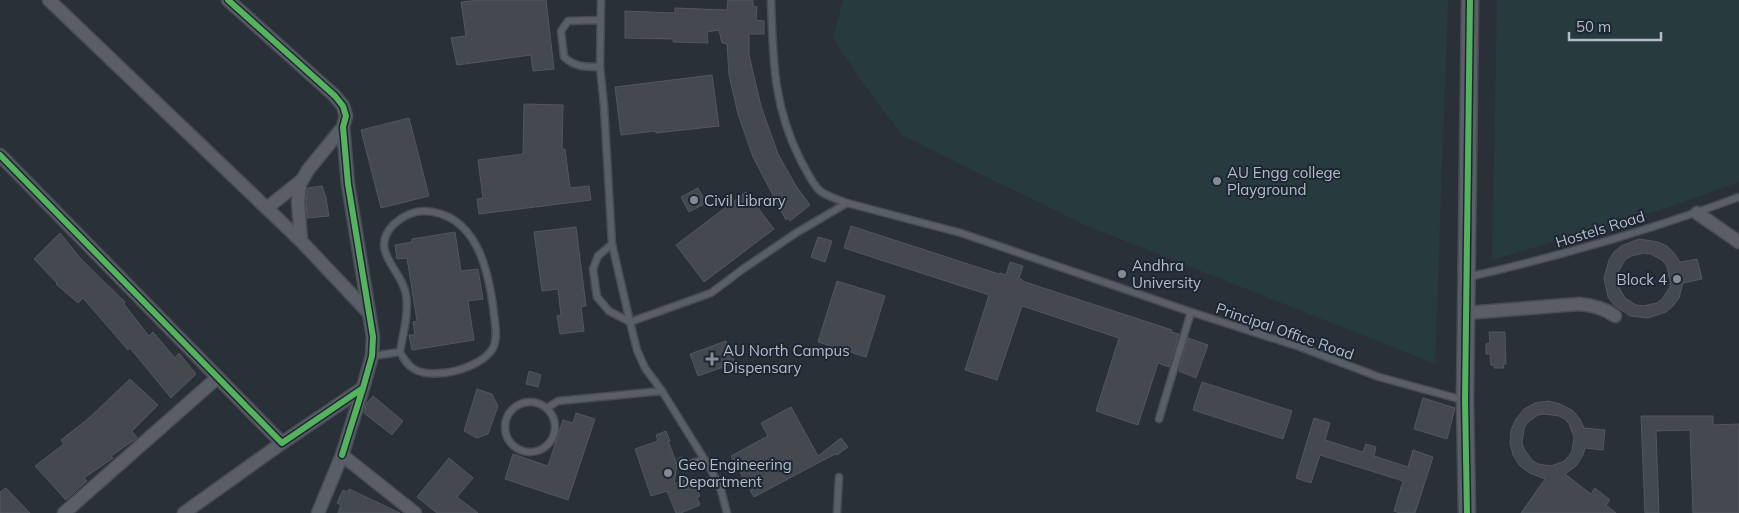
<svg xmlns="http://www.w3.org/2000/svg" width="1739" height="513" viewBox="0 0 1739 513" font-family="Mulish,sans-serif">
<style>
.green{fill:#273a3e}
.building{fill:#444950;stroke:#52575f;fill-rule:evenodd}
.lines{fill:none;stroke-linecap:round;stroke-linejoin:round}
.service-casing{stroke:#484c53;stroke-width:9}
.minor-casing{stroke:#484c53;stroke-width:15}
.tertiary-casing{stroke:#484c53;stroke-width:19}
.service{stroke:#5a5e66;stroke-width:6}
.minor{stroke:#5a5e66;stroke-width:12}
.tertiary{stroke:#5a5e66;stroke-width:16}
.cycleway-casing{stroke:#1d2633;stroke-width:9}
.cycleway{stroke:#56b35d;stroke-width:6}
.poi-dot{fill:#848b96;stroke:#1d2633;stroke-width:2}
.labels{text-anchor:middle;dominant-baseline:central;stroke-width:4;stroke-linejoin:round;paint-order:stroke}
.poi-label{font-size:15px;fill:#b4bcc9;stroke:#1d2633;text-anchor:start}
.street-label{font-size:15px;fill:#b4bcc9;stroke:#1d2633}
</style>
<rect width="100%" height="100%" fill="#2a3038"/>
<path class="green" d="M843,0H1448L1435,364L1085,225L903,136L863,83L833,38Z
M1497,0H1739V182L1664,209L1492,260Z"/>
<path class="building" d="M479,0H546L554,69L533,71L531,55L457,65L451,38L466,36L461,2Z
M728,0H753V6L757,7L756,20L764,21V34H749V55L761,106L778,154L796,186L810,205L790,221L788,218L786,220L753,157L738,114L729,75L727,44L722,43L719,30L707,32L708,43L673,42V39L625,38V11L675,13V8L727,10Z
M712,75L719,126L656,133V131L621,135L615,87Z
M524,104L563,105L562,149H565L570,188L589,186L591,200L479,214L477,199L483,198L478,160L523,154Z
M409,118L429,196L381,208L361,130Z
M322,186L326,198L329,216L307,218L306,202L308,188Z
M698,188L706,203L689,212L681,197Z
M746,192L774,229L704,282L676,245Z
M851,226L999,274L1000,273L1006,275L1010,262L1023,266L1019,278L1025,282L1172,330L1171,332L1179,334L1169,367L1158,363L1138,425L1096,411L1119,338L1022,306L997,380L965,370L989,295L844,248Z
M576,227L586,306L581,307L584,331L560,334L557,316L561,315L558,289L542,291L534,232Z
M455,232L461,271L478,269L483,299L468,301L474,340L412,350L409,335H415L413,322L417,321L407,258L397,259L395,245L412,242V239Z
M60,233L81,259L125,302L124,304L149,336L153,332L175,358L179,353L196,374L171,398L130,348L128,350L83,298L78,303L56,284L57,283L34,259Z
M818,237L832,241L825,262L811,257Z
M1639,239L1658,242L1667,246L1674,253L1680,262L1697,259L1702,279L1683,283L1679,298L1673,306L1666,312L1648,318L1630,316L1614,305L1608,297L1604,278L1609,260L1614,252L1621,246ZM1644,253L1651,254L1663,261L1667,267L1670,280V287L1662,299L1657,303L1643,306L1636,305L1625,298L1618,286L1617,279L1618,272L1625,260L1631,256Z
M837,281L885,296L866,357L818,342Z
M1489,332H1505L1506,364H1503L1504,368H1494V365H1491L1490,354H1486V344L1490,343Z
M1188,338L1208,345L1196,378L1179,371Z
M726,341L735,363L698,376L690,354Z
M529,371L541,375L538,387L526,384Z
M130,379L158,405L132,431L137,438L111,456L113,458L84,478L87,481L66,500L35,466L64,444L61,440L89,418Z
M1202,382L1292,411L1283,439L1193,410Z
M477,389L492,394L498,406L488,434L477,438L464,431Z
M373,396L403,421L392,435L364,413L366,404Z
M1423,398L1455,408L1447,439L1414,429Z
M1548,401L1560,404L1572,410L1580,419L1584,428L1605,430L1603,450L1585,448L1583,455L1576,466L1565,474L1591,494L1595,488L1610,500L1606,505L1616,513H1521L1545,479L1530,473L1520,466L1513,455L1510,443L1511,430L1516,419L1524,409L1535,403ZM1545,414L1559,416L1565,419L1569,424L1574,437L1572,451L1569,456L1564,461L1551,466L1538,464L1532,460L1524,449L1522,443L1524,429L1527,423L1538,415Z
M791,407L818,456L841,438L848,447L837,455L835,454L754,497L731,456L768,436L761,423Z
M576,413L595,419L568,500L505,479L513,454L548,466L563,420L573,423Z
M1641,416H1713V425L1739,424V513H1693L1690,430L1656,431L1659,513H1645Z
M1314,418L1330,423L1325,440L1363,452L1366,444L1376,447L1374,456L1408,467L1413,450L1433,457L1415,513H1400L1394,511L1403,481L1320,455L1311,483L1296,478Z
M666,431L670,441H668L677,464L674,484L690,478L691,481L695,479L699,489L697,490L700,496L697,497L700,505L681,513H676L667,491L651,496L635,449L658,441L656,435Z
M449,458L473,478L457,497L478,513H437L417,497Z
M6,488L30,513H0V492Z
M349,489L400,513H338L341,505L337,503L343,490L347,492Z"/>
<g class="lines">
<defs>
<path id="service" d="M601,0L600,67L604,106L612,244L630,322L637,350L645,368L662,391L711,470L721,490L727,513
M771,0C773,60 773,106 801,161C806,170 812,183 819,190C827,197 838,199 847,203L961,233L1191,312L1300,347L1379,377L1463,400
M600,67C585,67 575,67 564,57L561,31L568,21L600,20
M612,244L598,256L593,269L597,297L609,311L630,322L711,293L743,269L796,233L847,203
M1468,277C1560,256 1651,230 1739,197
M372,356L400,352C403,333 409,314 406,295C403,270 367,251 394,224C403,216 412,211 424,211C477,213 489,271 494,314C495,324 498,338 493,348C482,368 434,381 414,369C407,365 404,359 400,352
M505 427a25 25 0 1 1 50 0a25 25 0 1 1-50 0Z
M547,408L558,401L662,391
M1159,419L1191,312
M682,461L688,464L705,460
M837,513L839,477"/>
<path id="minor" d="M49,0L301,241
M228,0L335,96L343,106L346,116L343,127L348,184L373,337L372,356L363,388
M343,127L308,170L300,184L298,202L301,241L368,312
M0,155L282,443L363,388L342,455
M267,208L302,180
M1697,213L1739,242
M1466,313L1579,304C1593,305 1604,308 1615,316
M64,513L217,378
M184,513L282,443
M318,513L342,455L415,513"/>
<path id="tertiary" d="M1467,513L1465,400L1470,0"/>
</defs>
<use href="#service" class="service-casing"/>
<use href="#minor" class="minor-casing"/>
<use href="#tertiary" class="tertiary-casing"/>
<use href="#service" class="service"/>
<use href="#minor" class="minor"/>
<use href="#tertiary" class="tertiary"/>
<defs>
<path id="cycleway" d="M228,0L335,96L343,106L346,116L343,127L348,184L373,337L372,356L363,388
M0,155L282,443L363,388L342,455
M1467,513L1465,400L1470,0"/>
</defs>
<use href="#cycleway" class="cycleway-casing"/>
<use href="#cycleway" class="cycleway"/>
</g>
<g class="poi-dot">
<circle cx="1217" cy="181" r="5"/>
<circle cx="694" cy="200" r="5"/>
<circle cx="1122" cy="274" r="5"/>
<circle cx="1677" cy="279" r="5"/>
<path d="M709.5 351.5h5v5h5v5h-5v5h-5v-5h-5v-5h5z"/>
<circle cx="668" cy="473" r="5"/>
</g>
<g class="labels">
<g class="poi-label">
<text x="1227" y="172">AU Engg college<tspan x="1227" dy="17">Playground</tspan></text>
<text x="704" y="200">Civil Library</text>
<text x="1132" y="265">Andhra<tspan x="1132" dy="17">University</tspan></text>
<text x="1667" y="279" text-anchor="end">Block 4</text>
<text x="723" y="350">AU North Campus<tspan x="723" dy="17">Dispensary</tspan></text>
<text x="678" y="464">Geo Engineering<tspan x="678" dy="17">Department</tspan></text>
</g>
<g class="street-label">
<text transform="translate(1600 229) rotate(-17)">Hostels Road</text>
<text transform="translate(1285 331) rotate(19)">Principal Office Road</text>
</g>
</g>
<path d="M1569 32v8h92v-8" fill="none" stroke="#b4bcc9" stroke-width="2.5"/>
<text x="1576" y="32" font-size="15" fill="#b4bcc9" stroke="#1d2633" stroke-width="4" paint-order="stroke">50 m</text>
</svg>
